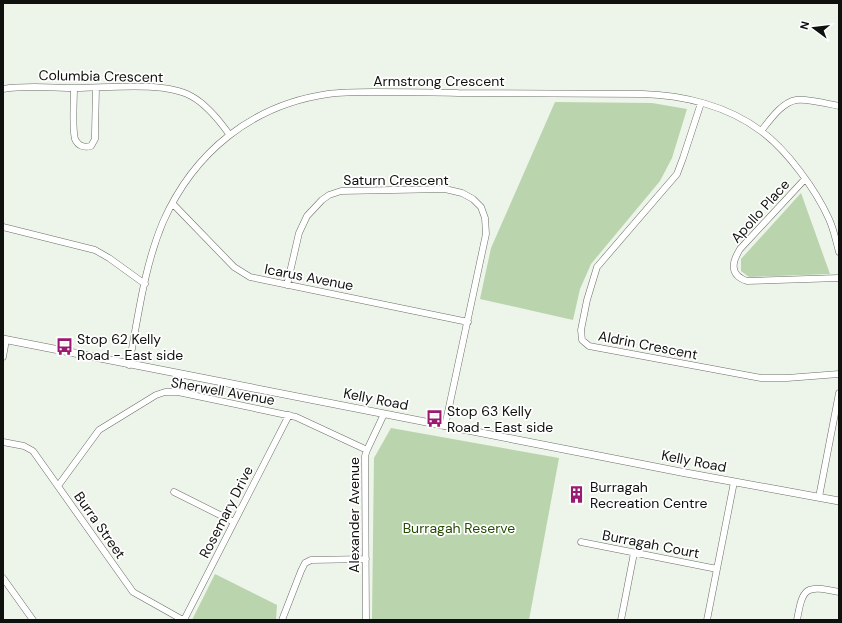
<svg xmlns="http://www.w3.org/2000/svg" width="842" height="623" viewBox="0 0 842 623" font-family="'DM Sans',sans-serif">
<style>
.green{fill:#bad4ad}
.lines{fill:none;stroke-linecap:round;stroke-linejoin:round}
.minor-casing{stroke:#696f65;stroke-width:7}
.tertiary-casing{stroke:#696f65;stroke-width:8}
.minor{stroke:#fff;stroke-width:6}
.tertiary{stroke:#fff;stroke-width:7}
.labels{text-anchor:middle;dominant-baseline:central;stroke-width:3.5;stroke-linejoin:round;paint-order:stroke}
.street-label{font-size:14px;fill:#0f110e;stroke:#fff}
.poi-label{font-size:14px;fill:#0f110e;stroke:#fff;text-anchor:start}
.park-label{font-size:14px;fill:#254d02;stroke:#fff}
</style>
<rect width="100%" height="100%" fill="#edf4e9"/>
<path class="green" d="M555,102L652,103L687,109L672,158L660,181L591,264L580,289L573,320L480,299L491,248Z
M801,193L830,274L749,277L741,271V259Z
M391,428L559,458L529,620H372L374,458Z
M215,574L277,605L276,620H192Z"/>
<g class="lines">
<defs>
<path id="minor" d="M74,88C74,100 72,129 75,139C78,146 84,148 91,146L95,139V133L96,88
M3,89C27,85 52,88 76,88C107,88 164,81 191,96C206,104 219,120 229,134
M701,103L683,158L677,174L597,267L587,300L581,330L582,340L589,346L761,378H787L839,374
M761,131C770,120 781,103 796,100C805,98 829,104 839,106
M805,179L740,249C732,262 729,275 747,281L839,278
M173,204L234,267L250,277L468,322
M3,227L95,250L109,258L145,284
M287,285L299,233L307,216L322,200L329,195L341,191L445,189L462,193L473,199L481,207L485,218L486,234L445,426
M3,357L6,340
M129,365C138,318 144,267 163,222C194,152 252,105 328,94C343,92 358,92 373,92C401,92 430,92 458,93C520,93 581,94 643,94C683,95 728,106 761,131C787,150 816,190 829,219C834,230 836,241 839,252
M3,442L24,446L33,451L133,592L183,620
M58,486L99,430L156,395L165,392H178L296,417L367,450
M174,492L234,522
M819,497L839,393
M581,542L717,569
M3,578L33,620
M184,620L289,415
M282,620L301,571L305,563L311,560L366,559
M366,620L365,456L367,450L384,414
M621,620L634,553
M707,620L734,482
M797,620C803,587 805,585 839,592"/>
<path id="tertiary" d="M3,339L686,473L839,501"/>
</defs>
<use href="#minor" class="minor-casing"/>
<use href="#tertiary" class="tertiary-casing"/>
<use href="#minor" class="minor"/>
<use href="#tertiary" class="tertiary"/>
</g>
<defs>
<symbol id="bus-bare" viewBox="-9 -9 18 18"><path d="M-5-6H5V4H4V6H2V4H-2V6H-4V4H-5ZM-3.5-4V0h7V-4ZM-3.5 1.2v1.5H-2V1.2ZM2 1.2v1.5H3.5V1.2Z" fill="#991a70" stroke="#fff" stroke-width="2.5" paint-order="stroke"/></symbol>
<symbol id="building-bare" viewBox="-9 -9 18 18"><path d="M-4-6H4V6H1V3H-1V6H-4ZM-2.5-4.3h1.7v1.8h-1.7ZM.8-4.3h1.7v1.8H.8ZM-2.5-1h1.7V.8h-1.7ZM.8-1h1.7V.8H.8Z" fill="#991a70" stroke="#fff" stroke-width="2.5" paint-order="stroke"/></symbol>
</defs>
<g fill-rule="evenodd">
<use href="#bus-bare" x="52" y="334" width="25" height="25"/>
<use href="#bus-bare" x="422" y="406" width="25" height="25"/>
<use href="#building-bare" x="564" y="482" width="25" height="25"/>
</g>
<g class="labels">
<g class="street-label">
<text transform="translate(101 76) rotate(1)">Columbia Crescent</text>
<text x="439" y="81">Armstrong Crescent</text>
<text x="396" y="180">Saturn Crescent</text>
<text transform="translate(760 211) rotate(-48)">Apollo Place</text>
<text transform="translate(309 277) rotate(11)">Icarus Avenue</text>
<text transform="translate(648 345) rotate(11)">Aldrin Crescent</text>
<text transform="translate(223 391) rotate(10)">Sherwell Avenue</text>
<text transform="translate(376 399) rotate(11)">Kelly Road</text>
<text transform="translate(694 461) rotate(11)">Kelly Road</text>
<text transform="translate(226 512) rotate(-63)">Rosemary Drive</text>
<text transform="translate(354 515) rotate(-90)">Alexander Avenue</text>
<text transform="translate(100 525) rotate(55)">Burra Street</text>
<text transform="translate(651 544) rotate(11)">Burragah Court</text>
</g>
<g class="poi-label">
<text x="77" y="339">Stop 62 Kelly<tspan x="77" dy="16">Road - East side</tspan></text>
<text x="447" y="411">Stop 63 Kelly<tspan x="447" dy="16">Road - East side</tspan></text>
<text x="590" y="487">Burragah<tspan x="590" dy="16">Recreation Centre</tspan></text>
</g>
<g class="park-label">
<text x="459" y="528">Burragah Reserve</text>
</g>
</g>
<rect width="842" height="623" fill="none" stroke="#0f110e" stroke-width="8"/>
<g transform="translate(814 28) rotate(285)" stroke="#ffffff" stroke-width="3" paint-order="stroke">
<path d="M0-3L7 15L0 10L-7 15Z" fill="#0f110e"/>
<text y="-6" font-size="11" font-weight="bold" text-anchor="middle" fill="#0f110e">N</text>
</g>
</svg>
